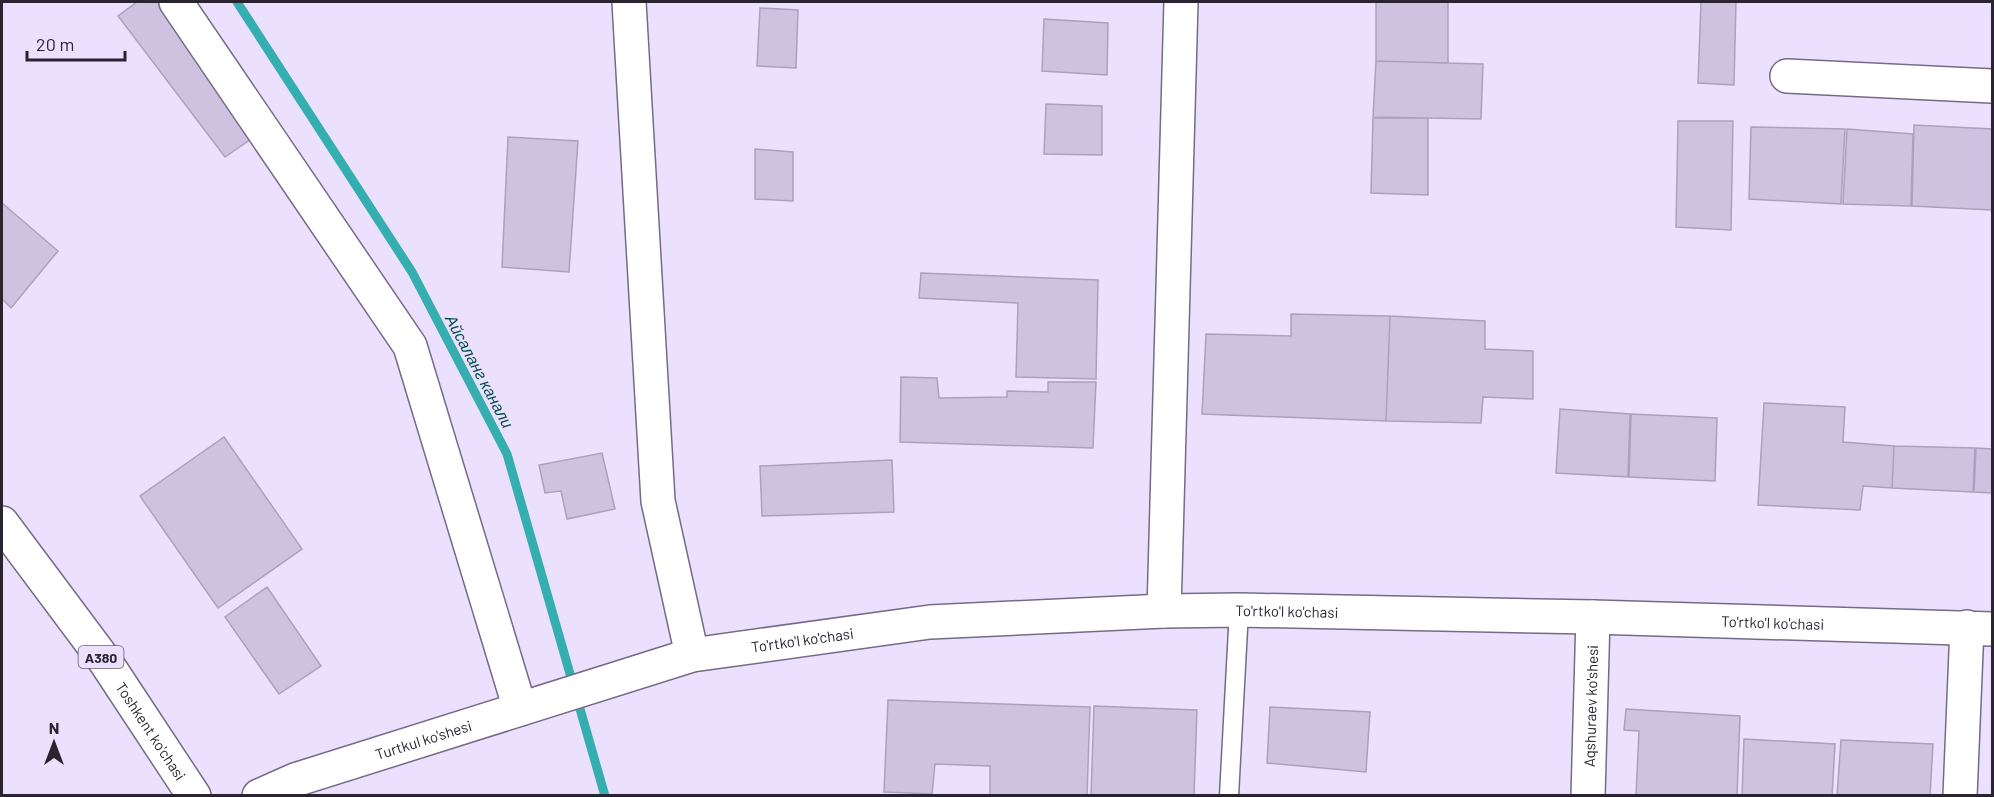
<svg xmlns="http://www.w3.org/2000/svg" width="1994" height="797" viewBox="0 0 1994 797" font-family="Barlow,sans-serif">
<style>
.lines{fill:none;stroke-linecap:round;stroke-linejoin:round}
.stream{stroke:#34aeaf;stroke-width:9}
.building{fill:#cec2e0;stroke:#aba0bd;stroke-width:1.5}
.lane-casing{stroke:#766b86;stroke-width:21}
.street-casing{stroke:#766b86;stroke-width:36}
.secondary-casing{stroke:#766b86;stroke-width:36}
.highway-casing{stroke:#766b86;stroke-width:36}
.lane{stroke:#fff;stroke-width:18}
.street{stroke:#fff;stroke-width:33}
.secondary{stroke:#fff;stroke-width:33}
.highway{stroke:#fff;stroke-width:33}
.labels{text-anchor:middle;dominant-baseline:central;stroke-width:5;stroke-linejoin:round;paint-order:stroke}
.shield{fill:#ece0ff;stroke:#645c6e;stroke-width:1.5}
.shield-label{font-size:14px;font-weight:bold;fill:#292430}
.street-label{font-size:15px;fill:#292430;stroke:#ece0ff}
.water-label{font-size:16px;font-style:italic;fill:#034d4e;stroke:#ece0ff}
</style>
<rect width="100%" height="100%" fill="#ece0ff"/>
<g class="lines">
<path class="stream" d="M237,2L412,272L507,454L605,796"/>
</g>
<path class="building" d="M137,2H158L257,135L225,157L118,16Z
M1376,2H1448V63L1376,61Z
M1701,2H1736L1734,85L1698,83Z
M760,8L798,10L796,68L757,66Z
M1044,19L1108,23L1107,75L1042,71Z
M1376,61L1483,64L1481,119L1373,117Z
M1046,104L1102,106V155L1044,154Z
M1373,118H1428V195L1371,193Z
M1678,121H1733L1731,230L1676,227Z
M1914,125L1992,129V210L1912,206Z
M1751,127L1845,129L1841,204L1749,199Z
M1847,129L1913,134L1911,206L1843,204Z
M508,137L578,141L569,272L502,267Z
M755,149L793,152V201L755,199Z
M2,203L58,251L11,308L2,299Z
M921,273L1098,280L1096,379L1016,377L1018,303L919,298Z
M1291,314L1390,316L1386,421L1202,414L1206,334L1291,336Z
M1390,316L1485,321V349L1533,351V399L1483,397L1481,423L1386,421Z
M901,377L937,378L939,398L1007,397V391L1048,392V382H1096L1093,448L900,442Z
M1764,403L1845,407L1843,442L1894,446L1892,488L1863,486L1860,510L1758,505Z
M1560,409L1630,414L1628,477L1556,473Z
M1631,414L1717,418L1715,481L1629,477Z
M224,437L302,549L218,608L140,496Z
M1894,446L1975,448L1973,492L1892,488Z
M1976,448L1992,449V493L1974,492Z
M602,453L615,509L567,519L561,491L545,493L539,465Z
M892,460L894,512L762,516L760,466Z
M267,587L321,666L279,694L225,617Z
M888,700L1090,707L1087,796H990V766L935,764L932,794L884,792Z
M1094,706L1197,710L1194,796H1091Z
M1270,707L1370,712L1366,772L1267,763Z
M1626,709L1740,716L1737,796H1636L1639,731L1624,730Z
M1744,739L1835,744L1832,796H1742Z
M1841,740L1933,744L1930,796H1837Z"/>
<g class="lines">
<defs>
<path id="lane" d="M1229,796L1239,610"/>
<g id="street">
<path d="M176,2L410,346L520,709"/>
<path d="M629,2L658,501L692,655"/>
<path d="M1787,76L1992,86"/>
<path d="M1164,611L1181,2"/>
<path id="s1" d="M1588,796L1593,617"/>
<path d="M1960,796L1967,627"/>
</g>
<g id="secondary">
<path id="s2" d="M259,796L295,780L692,655L930,622L1164,611L1239,610L1593,617L1992,629"/>
</g>
<g id="highway">
<path id="s3" d="M2,523L105,661L194,796"/>
</g>
</defs>
<use href="#lane" class="lane-casing"/>
<use href="#street" class="street-casing"/>
<use href="#secondary" class="secondary-casing"/>
<use href="#highway" class="highway-casing"/>
<use href="#lane" class="lane"/>
<use href="#street" class="street"/>
<use href="#secondary" class="secondary"/>
<use href="#highway" class="highway"/>
</g>
<g class="labels">
<rect class="shield" x="78.5" y="646" width="45" height="22" rx="4.5"/>
<g class="shield-label">
<text x="101" y="657">A380</text>
</g>
<g class="street-label">
<text stroke="none"><textPath href="#s2" startOffset="1053">To'rtko'l ko'chasi</textPath></text>
<text stroke="none"><textPath href="#s2" startOffset="1539">To'rtko'l ko'chasi</textPath></text>
<text stroke="none"><textPath href="#s2" startOffset="567">To'rtko'l ko'chasi</textPath></text>
<text stroke="none"><textPath href="#s1" startOffset="90">Aqshuraev ko'shesi</textPath></text>
<text stroke="none"><textPath href="#s3" startOffset="256">Toshkent ko'chasi</textPath></text>
<text stroke="none"><textPath href="#s2" startOffset="174">Turtkul ko'shesi</textPath></text>
</g>
<g class="water-label">
<text transform="translate(480 371) rotate(62)">Айсаланг канали</text>
</g>
</g>
<rect width="1994" height="797" fill="none" stroke="#292430" stroke-width="6"/>
<g transform="translate(54 743)" stroke="#ece0ff" stroke-width="4.5" paint-order="stroke">
<path d="M0-4.5L10 22L0 15L-10 22Z" fill="#292430"/>
<text y="-9" font-size="16" font-weight="bold" text-anchor="middle" fill="#292430">N</text>
</g>
<path d="M27 51v9h98v-9" fill="none" stroke="#292430" stroke-width="3"/>
<text x="36" y="51" font-size="18" fill="#292430" stroke="#ece0ff" stroke-width="4.5" paint-order="stroke">20 m</text>
</svg>
